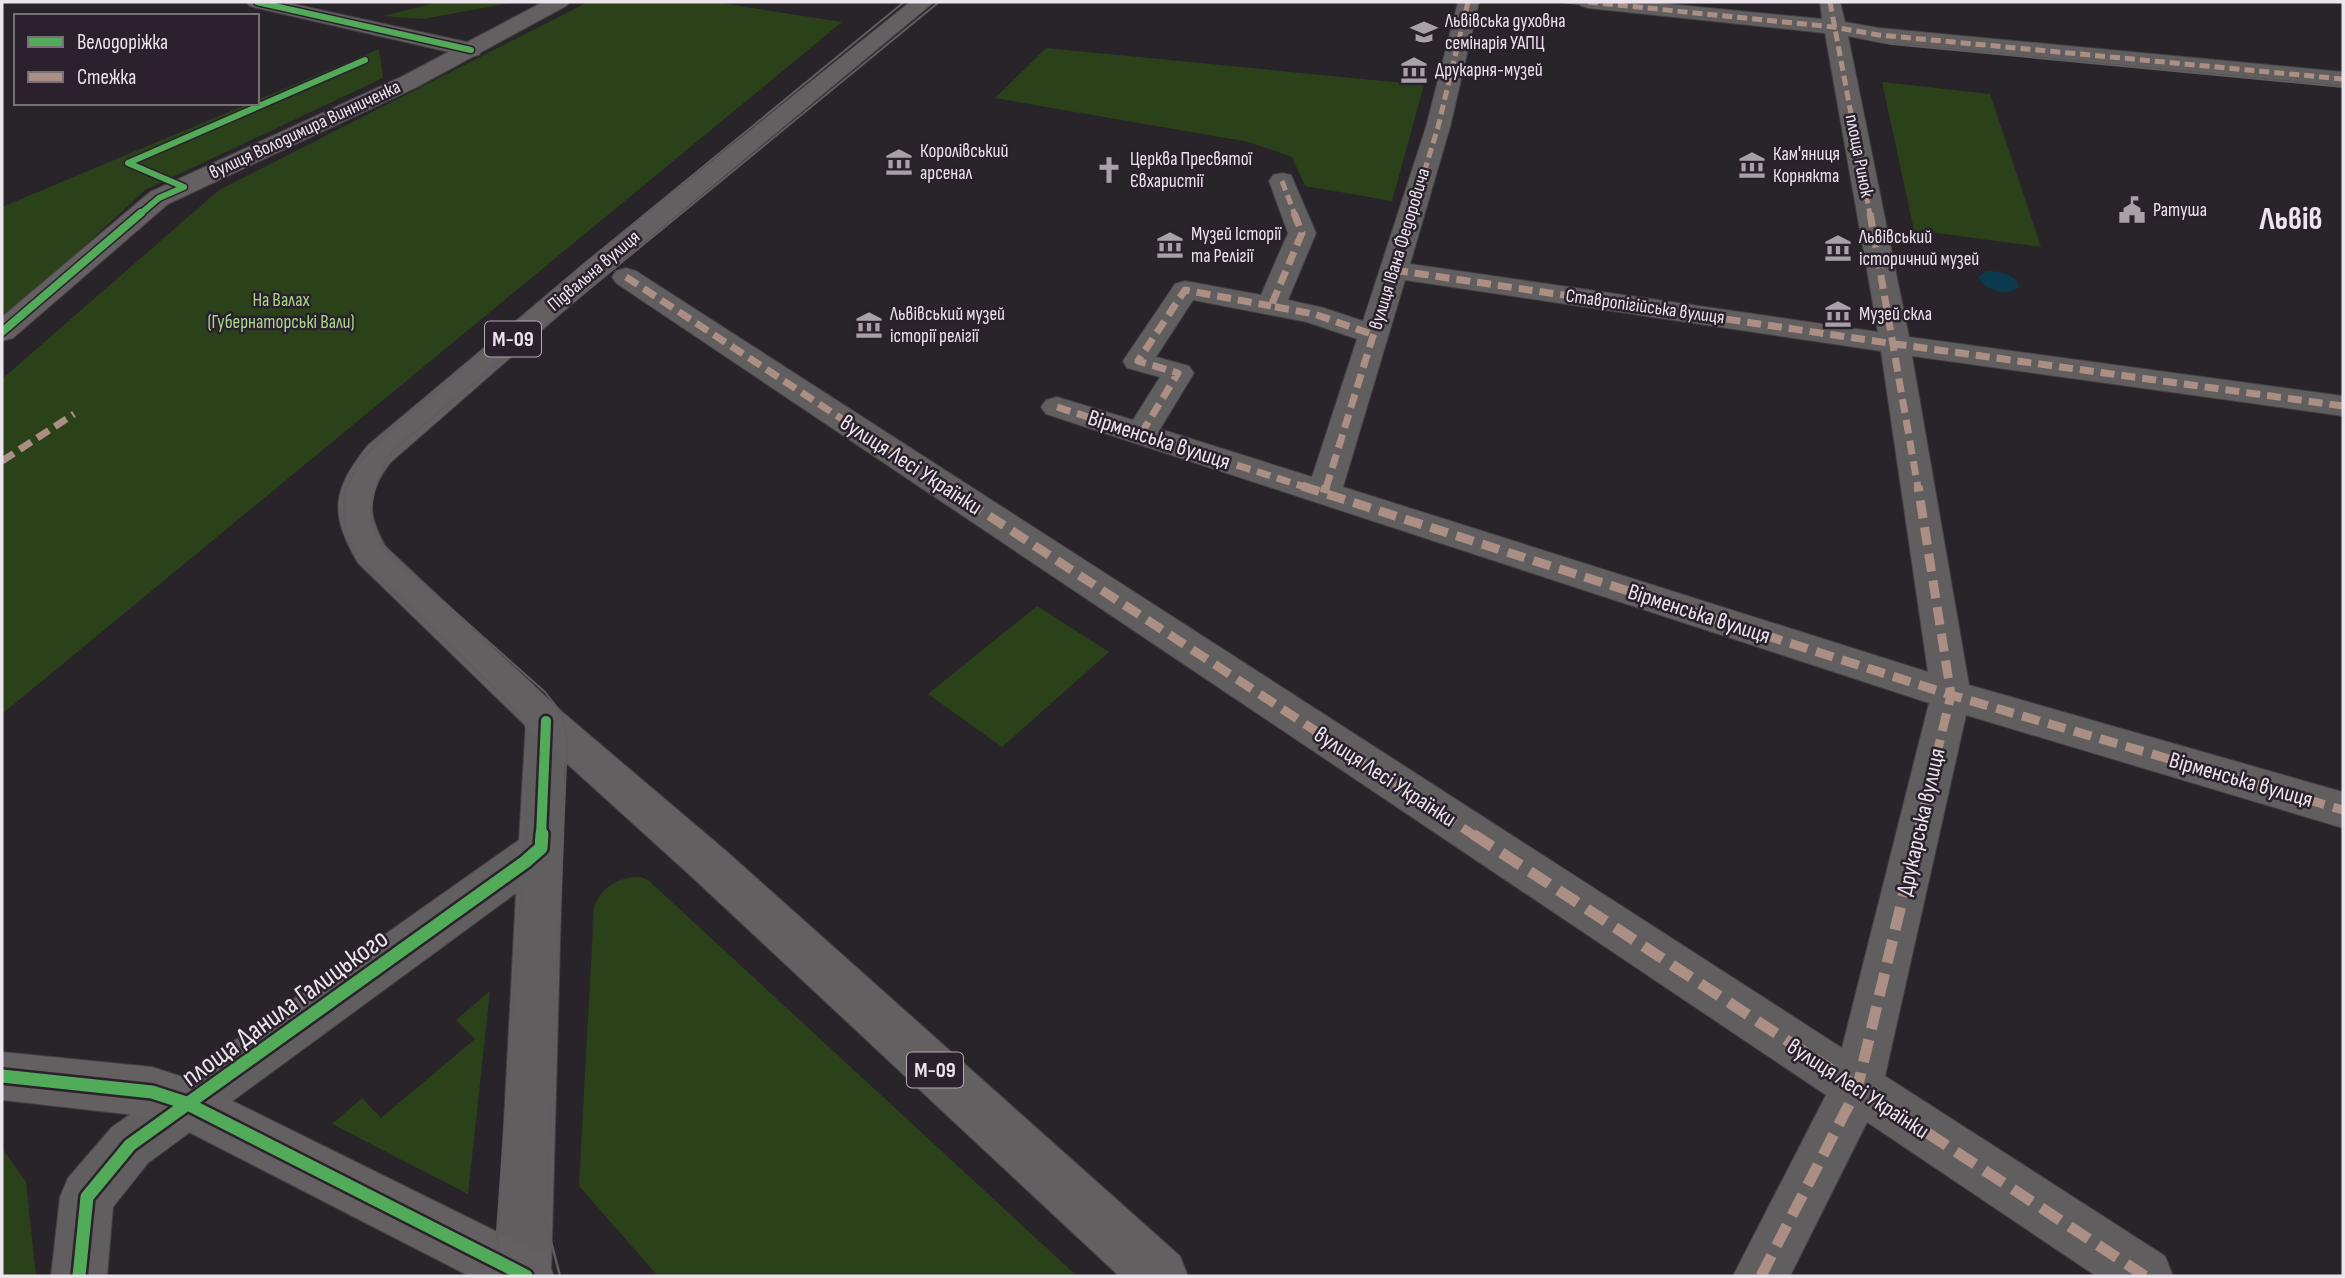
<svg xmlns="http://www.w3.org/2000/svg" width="2345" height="1278" viewBox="0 0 2345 1278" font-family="'Sofia Sans Condensed',sans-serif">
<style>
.green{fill:#2b411a}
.water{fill:#0b3a4f}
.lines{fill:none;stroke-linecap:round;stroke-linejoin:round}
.minor-casing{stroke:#434044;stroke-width:2}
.major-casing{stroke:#434044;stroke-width:2}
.minor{fill:#615e5f;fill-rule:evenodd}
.major{fill:#645f60;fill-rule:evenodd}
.tram-far1{stroke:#605d60;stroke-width:2}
.tram{stroke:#605d60;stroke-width:2.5}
.quiet-far3{stroke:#ac8f84;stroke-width:5;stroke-dasharray:10 5;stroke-linecap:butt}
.quiet-far2{stroke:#ac8f84;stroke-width:7;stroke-dasharray:14 7;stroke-linecap:butt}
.quiet-far1{stroke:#ac8f84;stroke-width:9;stroke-dasharray:18 9;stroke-linecap:butt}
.quiet{stroke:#ac8f84;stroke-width:11;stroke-dasharray:23 11;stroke-linecap:butt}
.cycleway-far3-casing{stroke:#2a212c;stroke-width:9}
.cycleway-far2-casing{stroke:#2a212c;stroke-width:11}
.cycleway-far1-casing{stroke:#2a212c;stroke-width:15}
.cycleway-casing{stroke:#2a212c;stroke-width:18}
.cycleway-far3{stroke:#51ab58;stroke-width:6}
.cycleway-far2{stroke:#51ab58;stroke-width:8}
.cycleway-far1{stroke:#51ab58;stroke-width:10}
.cycleway{stroke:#51ab58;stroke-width:13}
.labels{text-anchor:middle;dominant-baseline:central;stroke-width:5;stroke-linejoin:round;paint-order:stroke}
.far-poi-label{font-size:19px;fill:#ece5ed;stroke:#2a212c;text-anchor:start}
.far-street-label{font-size:19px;fill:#ece5ed;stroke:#2a212c}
.far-park-label{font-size:19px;fill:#a9d78c;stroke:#2a212c}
.shield{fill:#2a212c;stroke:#b2aab3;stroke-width:2}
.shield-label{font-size:21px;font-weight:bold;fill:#ece5ed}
.street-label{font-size:23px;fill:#ece5ed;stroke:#2a212c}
.near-street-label{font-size:28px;fill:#ece5ed;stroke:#2a212c}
.far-town-label{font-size:32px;font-weight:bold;fill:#ece5ed;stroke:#2a212c}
</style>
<rect width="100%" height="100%" fill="#292429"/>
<path class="green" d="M439,2H516L423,19L383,16Z
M588,2H715L842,22L2,714V379L219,190Z
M1046,48L1424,85L1392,201L1305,186L1292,157L1249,142L995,98Z
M379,49L383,78L145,190L2,322V207L250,103H257V100Z
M1882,82L1990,94L2041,247L1914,230Z
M1037,606L1109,652L1002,747L928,694Z
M640,877L648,880L1077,1276H658L579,1186L594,907C602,886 619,877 640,877Z
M490,991L468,1194L332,1124L362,1098L381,1118L475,1039L456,1020Z
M2,1148L26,1182L36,1276H2Z"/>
<path class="water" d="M1987,271C1999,271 2016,274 2019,287C2007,297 1985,291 1978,277Z"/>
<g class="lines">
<defs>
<path id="minor" d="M246,2H284L471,43L479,45L482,50L479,55L471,57L257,8L250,6Z
M1458,2H1479L1450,127L1410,264L1878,332L1825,33L1588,8L1581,6L1578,2H1648L1822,19L1820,2H1840L1845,22L1879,28L2343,72V86L1879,42L1848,36L1909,337L2343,396V416L1912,356L1969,685L2343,792V828L1966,715L1885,1076L2165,1256L2173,1276H2096L1867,1122L1790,1276H1733L1826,1095L616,283L612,277L616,271L626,268L636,271L1842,1048L1929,703L1046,414L1041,407L1046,400L1057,397L1133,420L1160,377L1127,368L1123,361L1175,284L1185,281L1261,295L1288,233L1269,181L1273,175L1282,173L1291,175L1316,233L1288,300L1324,308L1363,321L1426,127ZM1405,280L1881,351L1928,672L1343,487ZM1193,300L1307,322L1357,339L1312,477L1160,429L1194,373L1189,366L1156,357Z
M546,705L560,710L566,721L551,1276H497L496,1274L516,893L148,1163L113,1207L107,1276H51L60,1197L68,1178L112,1127L519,840L526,721L532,710Z"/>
<path id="major" d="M543,2H570L566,6L417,87L168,204L13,338L2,341V317L150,192L401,77Z
M910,2H934L605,275L391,462C367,493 366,511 385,546L560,710L725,850L1180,1256L1188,1276H1119L693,878L532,732L358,563C329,513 332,491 367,446L585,263Z
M2,1052L152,1067L186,1078L546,1256L554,1276H469L175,1125L152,1117L2,1100Z"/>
</defs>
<use href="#minor" class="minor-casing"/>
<use href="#major" class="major-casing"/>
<use href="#minor" class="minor"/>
<use href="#major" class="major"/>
<path class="tram-far1" d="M1561,2L1822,29L1891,44L2343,87
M526,836L529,760L526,726L503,696L359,559L349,541L344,524V493L358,464L383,436L583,265L904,2
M563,836L567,739L563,715L545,692L393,557C387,550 380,543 376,535C363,507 379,474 393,450L939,2"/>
<path class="tram" d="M501,1276L497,1234L526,834
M560,1276L546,1222L563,834"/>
<path class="quiet-far3" d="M1588,2L1833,27L1879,35L2343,79
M1830,2L1870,215
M1282,181L1295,215
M1411,215L1438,127L1468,2"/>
<path class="quiet-far2" d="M1294,213L1302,233L1271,306L1314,314L1374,335
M1870,213L1918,488
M1394,270L1895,344L2343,406
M626,277L947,488
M1057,407L1308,488
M1141,434L1178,373L1138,361L1185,290L1271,306
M2,461L74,414
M1326,488L1411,213"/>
<path class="quiet-far1" d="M944,486L1475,836
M1302,486L1951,695L2343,810
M1324,493L1326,486
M1917,836L1951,695L1918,486"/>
<path class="quiet" d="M1473,834L2145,1276
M1761,1276L1857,1089L1918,834"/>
<defs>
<path id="cycleway-far3" d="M257,2L471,50
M184,187L128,163L365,60
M139,215L159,198L184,187"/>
<path id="cycleway-far2" d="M2,332L141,213"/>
<path id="cycleway-far1" d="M541,836L546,721"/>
<path id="cycleway" d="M2,1076L152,1092L186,1103L526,1276
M79,1276L87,1197L130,1145L525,862L541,848L542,834"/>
</defs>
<use href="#cycleway-far3" class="cycleway-far3-casing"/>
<use href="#cycleway-far2" class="cycleway-far2-casing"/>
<use href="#cycleway-far1" class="cycleway-far1-casing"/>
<use href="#cycleway" class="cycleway-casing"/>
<use href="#cycleway-far3" class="cycleway-far3"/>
<use href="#cycleway-far2" class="cycleway-far2"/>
<use href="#cycleway-far1" class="cycleway-far1"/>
<use href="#cycleway" class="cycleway"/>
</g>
<defs>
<symbol id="university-bare" viewBox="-9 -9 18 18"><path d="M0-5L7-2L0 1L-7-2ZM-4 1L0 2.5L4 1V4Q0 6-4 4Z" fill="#a8a1a8" stroke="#2a212c" stroke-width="2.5" paint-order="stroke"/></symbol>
<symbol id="museum-bare" viewBox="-9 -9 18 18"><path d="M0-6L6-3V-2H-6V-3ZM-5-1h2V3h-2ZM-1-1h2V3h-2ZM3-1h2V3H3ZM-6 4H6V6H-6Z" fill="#a8a1a8" stroke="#2a212c" stroke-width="2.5" paint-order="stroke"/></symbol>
<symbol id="church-bare" viewBox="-9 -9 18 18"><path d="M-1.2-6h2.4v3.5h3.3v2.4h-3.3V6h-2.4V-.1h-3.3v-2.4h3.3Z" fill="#a8a1a8" stroke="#2a212c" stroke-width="2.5" paint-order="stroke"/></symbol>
<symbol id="civic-bare" viewBox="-9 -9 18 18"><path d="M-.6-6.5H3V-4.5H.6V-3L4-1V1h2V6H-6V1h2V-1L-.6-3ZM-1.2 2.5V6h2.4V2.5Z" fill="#a8a1a8" stroke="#2a212c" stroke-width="2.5" paint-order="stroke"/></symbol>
</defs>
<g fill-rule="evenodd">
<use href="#university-bare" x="1405" y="13" width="38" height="38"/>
<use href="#museum-bare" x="1395" y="51" width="38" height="38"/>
<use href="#museum-bare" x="880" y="143" width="38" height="38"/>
<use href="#museum-bare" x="1733" y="146" width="38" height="38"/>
<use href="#church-bare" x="1090" y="151" width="38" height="38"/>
<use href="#civic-bare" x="2113" y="191" width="38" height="38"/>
<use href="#museum-bare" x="1151" y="226" width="38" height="38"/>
<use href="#museum-bare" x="1819" y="229" width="38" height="38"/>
<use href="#museum-bare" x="1819" y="295" width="38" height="38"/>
<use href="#museum-bare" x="850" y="306" width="38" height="38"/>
</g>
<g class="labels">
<g class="far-poi-label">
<text x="1445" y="21">Львівська духовна<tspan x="1445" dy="22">семінарія УАПЦ</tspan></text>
<text x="1435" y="70">Друкарня-музей</text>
<text x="920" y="151">Королівський<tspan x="920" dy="22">арсенал</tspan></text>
<text x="1773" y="154">Кам'яниця<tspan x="1773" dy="22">Корнякта</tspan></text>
<text x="1130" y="159">Церква Пресвятої<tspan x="1130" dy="22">Євхаристії</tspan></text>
<text x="2153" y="210">Ратуша</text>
<text x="1191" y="234">Музей Історії<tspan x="1191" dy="22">та Релігії</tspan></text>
<text x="1859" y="237">Львівський<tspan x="1859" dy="22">історичний музей</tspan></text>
<text x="890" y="314">Львівський музей<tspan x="890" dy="22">історії релігії</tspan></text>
<text x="1859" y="314">Музей скла</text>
</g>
<g class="far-street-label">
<text transform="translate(305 130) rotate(-25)">вулиця Володимира Винниченка</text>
<text transform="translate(1859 156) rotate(79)">площа Ринок</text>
<text transform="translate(1400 249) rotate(-73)">вулиця Івана Федоровича</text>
<text transform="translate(594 271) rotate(-40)">Підвальна вулиця</text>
<text transform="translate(1645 307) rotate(8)">Ставропігійська вулиця</text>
</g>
<g class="far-park-label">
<text x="281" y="300">На Валах<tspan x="281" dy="22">(Губернаторські Вали)</tspan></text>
</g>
<g class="shield">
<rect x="485" y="321.5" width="56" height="35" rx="5"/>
<rect x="907" y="1052.5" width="56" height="35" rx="5"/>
</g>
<g class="shield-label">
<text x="513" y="339">М-09</text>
<text x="935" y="1070">М-09</text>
</g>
<g class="street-label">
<text transform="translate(1159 440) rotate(18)">Вірменська вулиця</text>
<text transform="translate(911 465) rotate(33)">вулиця Лесі Українки</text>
<text transform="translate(1699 614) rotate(18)">Вірменська вулиця</text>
<text transform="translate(1385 777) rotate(33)">вулиця Лесі Українки</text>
<text transform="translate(2241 780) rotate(16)">Вірменська вулиця</text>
<text transform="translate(1921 822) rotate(-77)">Друкарська вулиця</text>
<text transform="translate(1858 1089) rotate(33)">вулиця Лесі Українки</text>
</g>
<g class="near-street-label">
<text transform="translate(285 1008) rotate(-36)">площа Данила Галицького</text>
</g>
<g class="far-town-label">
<text x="2291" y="219">Львів</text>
</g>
</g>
<rect width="2345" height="1278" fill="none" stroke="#ece5ed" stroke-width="7"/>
<rect x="14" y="14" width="245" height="91" fill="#2a212c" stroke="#786f79" stroke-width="2"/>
<rect x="28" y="37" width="35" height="10" fill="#51ab58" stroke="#786f79" stroke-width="2"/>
<text x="77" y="49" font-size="21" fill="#ece5ed">Велодоріжка</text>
<rect x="28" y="72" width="35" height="10" fill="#ac8f84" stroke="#786f79" stroke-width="2"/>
<text x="77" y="84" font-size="21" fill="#ece5ed">Стежка</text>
</svg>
